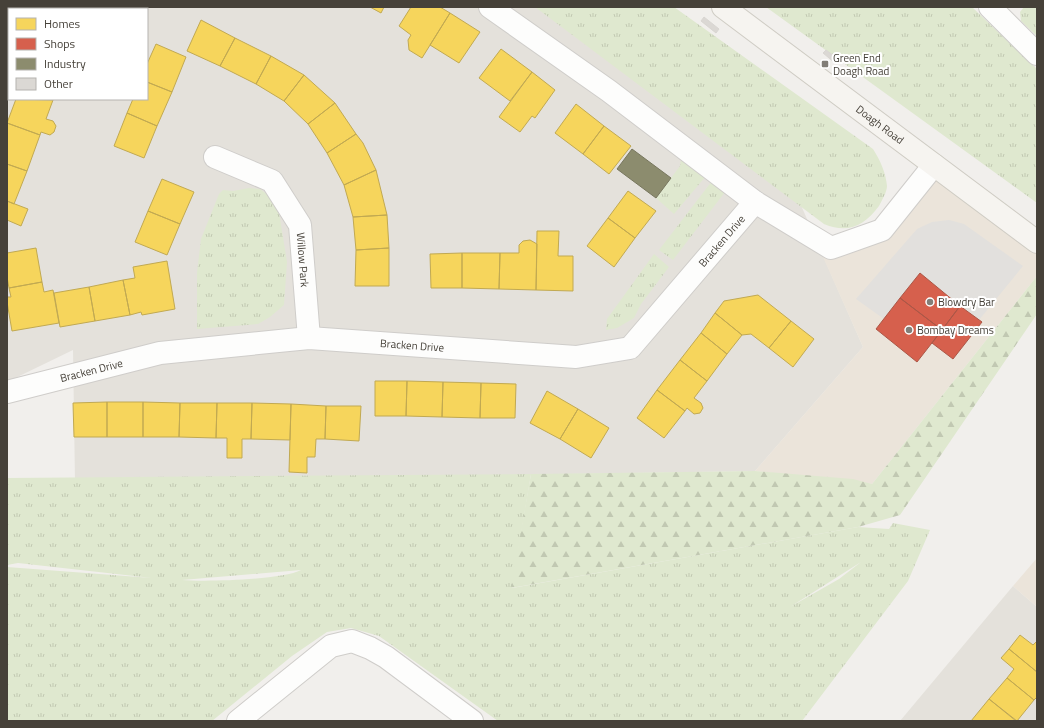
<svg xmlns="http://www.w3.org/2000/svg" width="1044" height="728" viewBox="0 0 1044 728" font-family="'Titillium Web',sans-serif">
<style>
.residential{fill:#e4e1db;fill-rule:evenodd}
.commercial{fill:#ebe4da}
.grass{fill:url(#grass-tufts);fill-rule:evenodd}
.forest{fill:url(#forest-firs)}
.parking{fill:#e2e0dd}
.homes{fill:#f6d55c;stroke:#c1a952}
.shops{fill:#d6604d;stroke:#ab5747}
.industry{fill:#8c8c6e;stroke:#77765e}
.building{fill:#dbd8d4;stroke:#d9d6d2}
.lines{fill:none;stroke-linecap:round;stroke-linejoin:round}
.minor-casing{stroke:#cfcdca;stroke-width:24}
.secondary-casing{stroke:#cfccc4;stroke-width:24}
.minor{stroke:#fdfdfc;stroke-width:22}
.secondary{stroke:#f6f4f0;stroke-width:22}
.poi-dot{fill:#827e78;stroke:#fff;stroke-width:1.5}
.labels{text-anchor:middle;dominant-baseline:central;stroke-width:4;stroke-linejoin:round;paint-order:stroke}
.poi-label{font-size:11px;fill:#464139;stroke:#fff;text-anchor:start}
.street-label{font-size:11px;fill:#464139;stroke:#fff}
</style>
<defs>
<pattern id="grass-tufts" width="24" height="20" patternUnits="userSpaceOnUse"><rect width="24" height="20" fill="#dfe8cf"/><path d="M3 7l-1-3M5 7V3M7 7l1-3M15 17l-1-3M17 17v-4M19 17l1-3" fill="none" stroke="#c1c8b2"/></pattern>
<pattern id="forest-firs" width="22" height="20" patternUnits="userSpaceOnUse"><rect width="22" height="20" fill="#dfe8cf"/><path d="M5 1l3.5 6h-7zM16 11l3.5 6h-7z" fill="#c1c8b2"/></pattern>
</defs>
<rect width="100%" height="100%" fill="#f1efec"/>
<path class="residential" d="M7,7H551L793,187L863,347L755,471L75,482L73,350L7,382ZM9,9H147V99H9Z
M1013,586L1037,607V721H900Z"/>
<path class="commercial" d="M934,165L1037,242V276L872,484L755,471L863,347L815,239L882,230Z
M1037,558V607L1013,586Z"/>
<path class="grass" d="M535,7H674L873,149C880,160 886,173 887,186C887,192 882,200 879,206C864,226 848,234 824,224Z
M766,7H972L1037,69V203Z
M1024,7H1037V36L1021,21L1020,12Z
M681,159L706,176L674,214L656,198L680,166Z
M712,181L725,192L673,260L659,250Z
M249,188L260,189L272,198L278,206L287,262L284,305L270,317L258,324L197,329V273L201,239L219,194L223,190L233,191Z
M654,254L669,267L641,304L634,318L617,328L606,330L607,319Z
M531,474L512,588L858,527L889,529L893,523L930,530L908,581L802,721H498L379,636L351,628L327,632L292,656L212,721H7V567L152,578L18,563L7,565V478ZM861,562L839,579L790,607ZM301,570C282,580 205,582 182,580Z"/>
<path class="forest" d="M1037,276V314L900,515L858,527L511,588L531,474L755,471L853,479L872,484Z"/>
<path class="parking" d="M949,220L964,224L1023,266L979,320L920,273L884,319L856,299L917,229L932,222Z"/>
<path class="homes" d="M7,7H42L47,9H9V31L7,30Z
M370,7H384L381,13Z
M411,7H440L450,13L422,58L409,50L408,40L411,35L399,26Z
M450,13L480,32L459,63L430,45Z
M201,20L235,38L220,66L187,51Z
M235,38L271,56L256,84L220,66Z
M156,44L186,57L172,92L147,82V64Z
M501,49L532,72L510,101L479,78Z
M271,56L304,75L284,101L256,84Z
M532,72L555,90L535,118L532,116L520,132L499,117Z
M304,75L335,103L308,124L284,101Z
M147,82L172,92L157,126L127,113L133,99H147Z
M16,99L53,100L46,119L53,121L56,126L54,132L50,135L41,132L40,135L7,123Z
M335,103L356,134L327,153L308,124Z
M576,104L604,126L583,154L555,133Z
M127,113L157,126L144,158L114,146Z
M7,123L40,135L27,171L7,164Z
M604,126L631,146L609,174L583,154Z
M356,134L363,143L376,170L344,185L327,153Z
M7,164L27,171L14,204L7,201Z
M376,170L387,215L353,217L344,185Z
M162,179L194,192L180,224L148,211Z
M628,191L656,211L635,238L608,218Z
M7,201L28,209L21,226L7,220Z
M148,211L180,224L167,255L135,242Z
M387,215L389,248L356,250L353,217Z
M608,218L635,238L614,267L587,246Z
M537,231H559L558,256H573V291L536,290Z
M530,240L537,244L536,290L499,289L500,253H519V245L523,241Z
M36,248L42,282L9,288L7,277V253Z
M389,248V286H355L356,250Z
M462,253H500L499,289L462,288Z
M462,253V288H431L430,254Z
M167,261L175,309L142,315L141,312L130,315L123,280L135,278L133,267Z
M123,280L130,315L95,321L89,287Z
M42,282L44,292L53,290L59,323L12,331L7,302V297H11L9,288Z
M89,287L95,321L60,327L54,293Z
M758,295L791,321L769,348L751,334L742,335L715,313L724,301Z
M715,313L742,335L727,354L701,333Z
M791,321L814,339L793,367L769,348Z
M701,333L727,354L707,381L680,360Z
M680,360L707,381L694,398L701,403L703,408L700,413L694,414L687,408L685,411L657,390Z
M375,381H407L406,416H375Z
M407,381L443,382L442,417L406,416Z
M443,382L481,383L480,418L442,417Z
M481,383L516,384L515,418H480Z
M657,390L685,411L664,438L637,418Z
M547,391L578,409L560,439L530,423Z
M107,402H143V437H107Z
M107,402V437H74L73,403Z
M143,402L180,403L179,437H143Z
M180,403H217L216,438L179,437Z
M217,403H252L251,439H242V458H227V438H216Z
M252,403L291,404L290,440L251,439Z
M291,404L326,406L325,439H316L315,457H307V473L289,472Z
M326,406H361L359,441L325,439Z
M578,409L609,428L591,458L560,439Z
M1020,635L1033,645L1037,641V672L1009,649Z
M1009,649L1037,672V697L1034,700L1007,678L1014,669L1001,658Z
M1007,678L1034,700L1017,721L989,699Z
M989,699L1016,721H971Z"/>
<path class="shops" d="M920,273L960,306L942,330L900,298Z
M900,298L942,330L917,362L876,329Z
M960,306L982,322L953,359L932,343Z"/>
<path class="industry" d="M632,149L671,178L656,198L617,169Z"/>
<path class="building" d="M704,17L719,29L716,33L701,21Z
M826,50L838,59L835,63L823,53Z"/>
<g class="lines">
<defs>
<g id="minor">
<path d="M490,7L609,91L755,202L831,248L882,230L934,165"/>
<path d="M990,7L1037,54"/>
<path id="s1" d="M215,157L272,181L300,225L309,338"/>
<path id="s2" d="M7,392L160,353L309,338L576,357L630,348L755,202"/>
<path d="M238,721L331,646L352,641L370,648L386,657L472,721"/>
</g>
<g id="secondary">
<path id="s3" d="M723,7L1037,242"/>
</g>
</defs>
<use href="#minor" class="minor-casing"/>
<use href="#secondary" class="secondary-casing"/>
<use href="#minor" class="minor"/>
<use href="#secondary" class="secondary"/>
</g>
<g class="poi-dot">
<rect x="821" y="60" width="8" height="8" rx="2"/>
<circle cx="930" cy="302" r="4"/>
<circle cx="909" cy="330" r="4"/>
</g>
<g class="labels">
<g class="poi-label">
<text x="833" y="58">Green End<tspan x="833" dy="13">Doagh Road</tspan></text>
<text x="938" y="302">Blowdry Bar</text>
<text x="917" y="330">Bombay Dreams</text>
</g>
<g class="street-label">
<text stroke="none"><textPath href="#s3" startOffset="196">Doagh Road</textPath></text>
<text stroke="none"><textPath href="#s2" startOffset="771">Bracken Drive</textPath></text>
<text stroke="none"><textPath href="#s1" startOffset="149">Willow Park</textPath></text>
<text stroke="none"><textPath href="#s2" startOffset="411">Bracken Drive</textPath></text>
<text stroke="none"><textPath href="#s2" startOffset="87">Bracken Drive</textPath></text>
</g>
</g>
<rect width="1044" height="728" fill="none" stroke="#464139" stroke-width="16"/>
<rect x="8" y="8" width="140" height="92" fill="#ffffff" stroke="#b5b3b0"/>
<rect x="16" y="18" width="20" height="12" fill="#f6d55c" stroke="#b5b3b0"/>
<text x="44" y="28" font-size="12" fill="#464139">Homes</text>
<rect x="16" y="38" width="20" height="12" fill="#d6604d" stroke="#b5b3b0"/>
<text x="44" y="48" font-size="12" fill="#464139">Shops</text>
<rect x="16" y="58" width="20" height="12" fill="#8c8c6e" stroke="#b5b3b0"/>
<text x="44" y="68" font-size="12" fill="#464139">Industry</text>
<rect x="16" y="78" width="20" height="12" fill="#dbd8d4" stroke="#b5b3b0"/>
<text x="44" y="88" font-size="12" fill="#464139">Other</text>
</svg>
